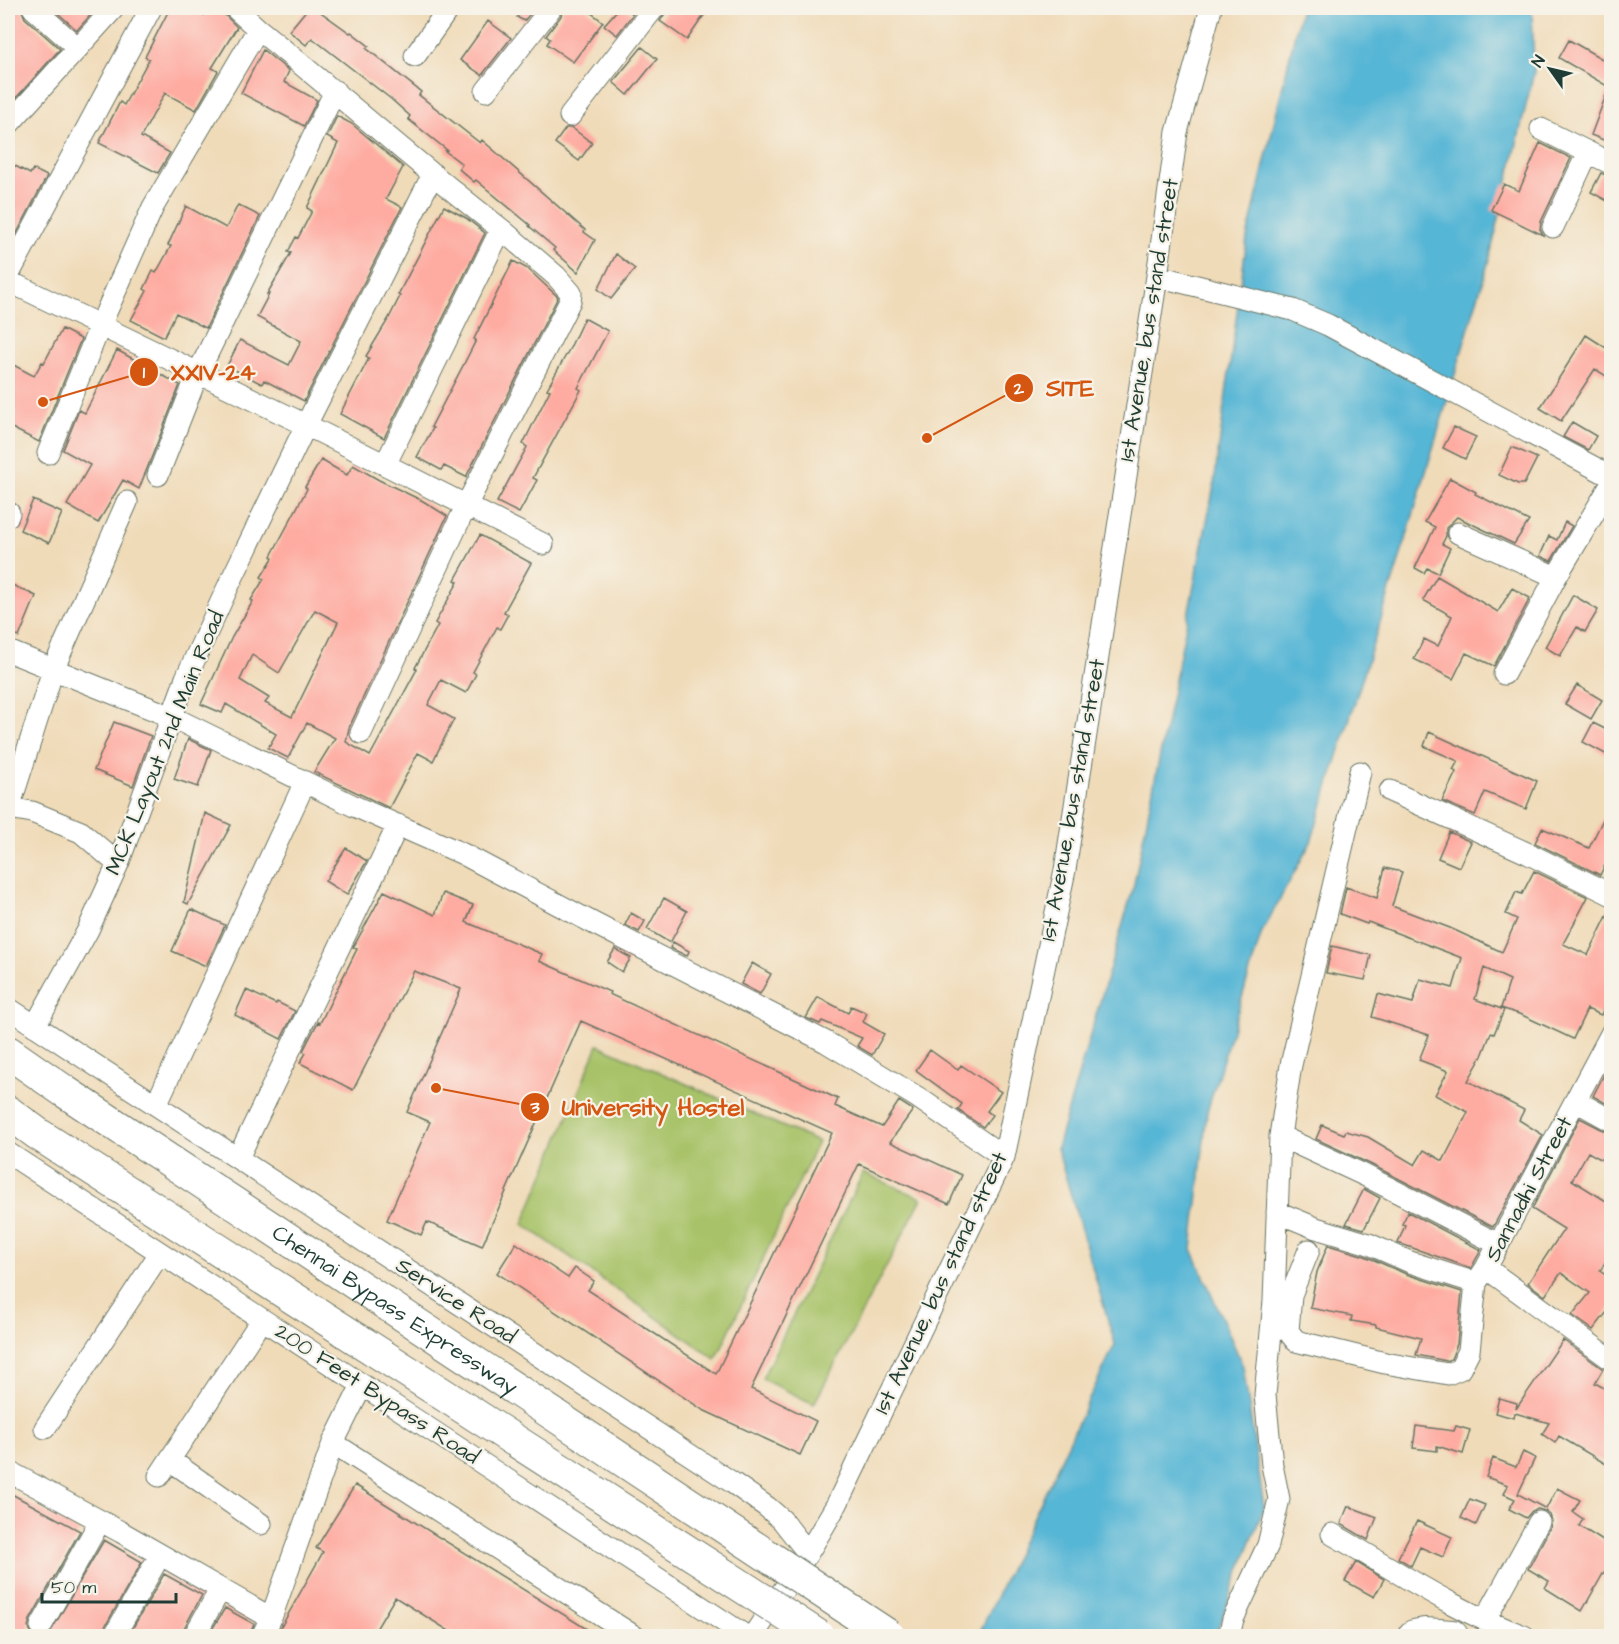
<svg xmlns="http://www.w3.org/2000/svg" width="1619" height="1644" viewBox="0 0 1619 1644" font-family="'Architects Daughter',sans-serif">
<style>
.green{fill:#a7c268;stroke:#63804e;stroke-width:1.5}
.water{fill:#57b6d5;stroke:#3b7a84;stroke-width:1.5}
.building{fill:#feaba1;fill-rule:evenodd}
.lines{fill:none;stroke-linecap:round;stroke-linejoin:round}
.minor-casing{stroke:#687463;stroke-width:23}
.highway-casing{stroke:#687463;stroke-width:34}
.minor{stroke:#fff;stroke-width:21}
.highway{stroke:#fff;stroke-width:32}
.highway-bridge-casing{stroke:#687463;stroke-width:34;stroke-linecap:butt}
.highway-bridge{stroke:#fff;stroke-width:32}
.labels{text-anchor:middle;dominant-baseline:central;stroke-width:4.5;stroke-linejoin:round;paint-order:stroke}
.street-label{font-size:22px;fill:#1f3d34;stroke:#f7f3e8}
.leader{fill:none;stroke:#d45610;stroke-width:2}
.callout-dot{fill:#d45610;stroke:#f7f3e8;stroke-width:2}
.mark-label{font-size:18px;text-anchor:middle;font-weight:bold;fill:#fff}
.callout-label{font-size:24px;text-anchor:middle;font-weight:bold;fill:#d45610;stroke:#f7f3e8;stroke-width:4.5;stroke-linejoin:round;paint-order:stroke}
</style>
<rect width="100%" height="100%" fill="#f7f3e8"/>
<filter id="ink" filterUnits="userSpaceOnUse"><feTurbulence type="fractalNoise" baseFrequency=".0167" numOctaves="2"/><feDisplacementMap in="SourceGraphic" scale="12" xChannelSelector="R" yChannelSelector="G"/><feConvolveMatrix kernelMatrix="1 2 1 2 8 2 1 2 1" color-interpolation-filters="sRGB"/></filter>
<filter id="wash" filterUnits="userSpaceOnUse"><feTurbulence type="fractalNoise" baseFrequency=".008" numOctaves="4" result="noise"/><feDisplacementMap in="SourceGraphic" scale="24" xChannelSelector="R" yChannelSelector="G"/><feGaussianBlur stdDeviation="1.35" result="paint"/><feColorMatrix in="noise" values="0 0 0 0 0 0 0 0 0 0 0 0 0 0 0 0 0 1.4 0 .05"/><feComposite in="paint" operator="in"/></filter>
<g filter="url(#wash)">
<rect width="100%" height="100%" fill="#f0dbb9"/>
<path class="green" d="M598,1045L818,1142L716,1359L523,1224Z
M863,1173L922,1198L814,1404L762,1379Z"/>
<path class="water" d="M1301,8H1532L1534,72L1489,260L1406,539L1311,842L1262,932L1207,1112L1192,1249L1243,1366L1264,1507L1215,1636H978L1115,1344L1057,1148L1133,889L1213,491L1247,238Z"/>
<g id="blocks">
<path class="building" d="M8,8H21L25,18L60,49L8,107Z
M52,8H97L77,30Z
M170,8H190L204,15L208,8H213L223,13L237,27L212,68L218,71L196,110L165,93L141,137L170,153L158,173L99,143L120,102L124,105L149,59L145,57Z
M308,8H315L350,33L351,32L369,46L366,48L421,92L419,95L480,143L482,140L497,153L585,230L584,232L595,240L578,272L553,250L555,248L529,226L530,225L476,180L474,182L459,169L462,164L445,151L447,150L408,119L410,116L391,99L312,38L306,45L289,31Z
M524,8H535L524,21L517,17Z
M563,8H585L603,22L573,62L547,44L550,39L546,36L561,16Z
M619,8H625L633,14L617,35L604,25Z
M666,8H709L687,40L660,21L664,15Z
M488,21L511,38L482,75L460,60Z
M1569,40L1611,64V143L1591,135L1609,87L1559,58Z
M642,47L657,59L628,95L613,82Z
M263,50L289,71L284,82L317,100L304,126L241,93Z
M337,116L352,124L403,167L386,199L402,207L304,401L264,380L262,384L227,366L240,340L289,365L301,341L257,317L269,294H267L291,253L288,252L296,237L298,238L312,211L307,208L338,143L327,137Z
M566,128H572L592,143L579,161L555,143Z
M1540,143L1571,158L1541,222L1540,229L1543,235L1491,210L1504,184L1519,191Z
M8,162L30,174L33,169L47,176L8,250V204L14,193L8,189Z
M1601,173L1611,177V203L1591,192Z
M238,205L260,216L206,328L176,313L164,337L131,320L147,291L144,289L153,271L156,273L171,246L168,245L186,206L226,228Z
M444,206L466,218L485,233L384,438L340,414L369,358L366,356L389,318L400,296L398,295Z
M616,254L635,269L611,299L598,289Z
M513,261L528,269L558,297L466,477L444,466L441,470L417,457L433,428L431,427L468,356L476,340L474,339Z
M584,318L608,331L578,388L581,390L533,478L537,480L519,513L497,502L527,447L523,444L550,390L547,389L570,348Z
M62,329L81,339L39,442L8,426V362L34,376L42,362L44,363Z
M1586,335L1611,351V379L1595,369L1561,421L1540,408Z
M117,350L180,385L139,489L123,480L98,523L67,505L90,465L63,450L79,410L85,413Z
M1572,422L1596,436L1588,450L1563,437Z
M1454,427L1476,437L1465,459L1443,448Z
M1512,447L1537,458L1524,484H1518L1499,475Z
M321,460L347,475L353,465L379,480L423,501L447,516L349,728L346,742L370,756L417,669L415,668L438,625L435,623L458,582L455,580L480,535L531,563L504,612L508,614L500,629L497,627L473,672L476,674L466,693L441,680L428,705L454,719L433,761L418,753L389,808L314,772L335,738L307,723L288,758L268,748L276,734L226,704L222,713L201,704L232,637L253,601L251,600L264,579L261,577L273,558L271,556L307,489L305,487ZM315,610L338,622L292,717L265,703L269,698L240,680L252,655L279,673Z
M1450,478L1476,492L1475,494L1529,521L1514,544L1457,517L1446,528V536L1442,544L1450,548L1438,573L1427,568L1424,573L1415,568L1435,527L1425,522Z
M33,500L62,513L49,543L20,530Z
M1565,522L1572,526L1551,561L1540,556L1549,536L1557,540Z
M1437,576L1498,612L1512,588L1530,598L1494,666L1466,653L1453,679L1414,659L1424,639L1438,646L1452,616L1423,600Z
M8,583L36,596L19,637L8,632Z
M1573,595L1598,610L1585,632L1577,627L1560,656L1545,647Z
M1577,685L1602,700L1591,719L1565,704Z
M114,722L151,736L133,786L94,770Z
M1593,723L1611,732V757L1583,742Z
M1429,732L1537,781L1526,809L1485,792L1475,815L1442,801L1456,772L1453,770L1458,761L1424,746Z
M188,739L211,750L198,787L174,779Z
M1611,803V853L1600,875L1535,843L1542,828L1589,848Z
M205,813L231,825L188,904L184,902Z
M1449,832L1471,842L1459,867L1438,858Z
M346,848L367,861L347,895L325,881Z
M1385,868L1402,872L1392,906L1450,928L1502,952L1517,919L1506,914L1516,892L1522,894L1534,871L1588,897L1563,944L1588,955L1611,908V991L1601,1015L1587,1009L1573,1039L1522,1015L1501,1008L1510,980L1484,968L1475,999L1504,1010L1494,1034L1491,1033L1482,1056L1468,1081L1524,1110L1519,1120L1543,1135L1493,1227L1370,1164L1316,1139L1322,1125L1344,1134L1346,1131L1368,1137L1415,1165L1424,1150L1443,1161L1468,1112L1435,1095L1448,1071L1419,1060L1429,1035L1372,1017L1378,994L1413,1003L1420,979L1453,988L1462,958L1368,922L1367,924L1340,914L1346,887L1377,898Z
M384,891L435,915L443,893L473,905L466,922L542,954L539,961L610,992L609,994L838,1099L835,1106L882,1127L899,1101L913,1110L890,1142L962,1175L949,1204L859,1164L751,1389L816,1421L800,1455L703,1410L497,1273L516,1243L568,1278L575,1268L594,1281L588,1290L716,1374L832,1133L581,1021L482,1246L427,1222L421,1235L387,1220L430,1122L407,1112L461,989L414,971L353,1090L300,1063L306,1053L303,1051L318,1022L320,1023L357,949L353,947L355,944Z
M664,898L687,911L670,943L647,929Z
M191,909L225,925L206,966L172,951Z
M631,913L645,921L639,932L625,925Z
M673,942L689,951L687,956L670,948Z
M1332,946L1371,955L1365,980L1326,973Z
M615,949L631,958L622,972L607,962Z
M752,963L771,974L760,994L741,984Z
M246,990L276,1004L277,1002L295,1011L281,1039L235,1015Z
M818,997L848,1013L851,1006L867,1013L863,1022L884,1034L872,1055L857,1046L862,1038L822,1021L820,1024L806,1018Z
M930,1050L958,1070L961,1065L1001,1092L987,1111L992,1115L983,1127L958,1110L962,1104L916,1070Z
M1611,1061V1096L1607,1104L1593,1096Z
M1580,1118L1611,1134V1165L1588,1152L1572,1180L1611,1204V1252L1600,1271L1611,1279V1307L1593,1330L1572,1315L1590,1293L1561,1273L1545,1296L1528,1283L1564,1229L1532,1209Z
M1364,1189L1380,1198L1364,1229L1346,1224Z
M1408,1212L1481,1250L1471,1268L1398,1243L1405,1225L1402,1224Z
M1328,1245L1365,1256L1406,1274L1462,1292L1457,1344L1451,1359L1447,1361L1416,1355L1421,1338L1376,1327V1325L1351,1321L1352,1316L1310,1308L1317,1272Z
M1563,1340L1603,1369L1595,1383L1611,1392V1467L1559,1436L1555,1443L1542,1434L1549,1423L1515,1413L1514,1418L1495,1413L1499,1398L1517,1403L1516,1409Z
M1416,1426L1454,1431L1456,1426L1470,1430L1463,1454L1437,1446V1451L1413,1448Z
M1523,1452L1535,1458L1518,1494L1546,1509L1557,1488L1580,1500L1573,1512L1583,1519L1579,1526L1611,1546V1577L1604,1572L1582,1611L1545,1588L1549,1581L1528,1569L1550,1528L1552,1521L1550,1515L1545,1511L1538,1509L1532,1511L1526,1518L1509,1509L1515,1499L1504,1494L1508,1485L1486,1477L1493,1458L1516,1467Z
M355,1485L598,1636H457L395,1597L372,1636H276L323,1552L316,1548Z
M8,1492L80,1531L30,1620L28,1627L34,1636H8Z
M1470,1499L1485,1505L1476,1525L1461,1518Z
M1348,1506L1377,1517L1368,1540L1341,1524Z
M1417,1521L1452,1537L1443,1557L1420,1547L1411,1566L1398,1558Z
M104,1540L142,1562L103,1630L101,1636H48Z
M1356,1562L1384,1579L1374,1597L1345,1581Z
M164,1574L202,1595L183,1630L181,1636H128Z
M225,1608L254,1624L249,1636H208Z"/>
</g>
</g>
<g filter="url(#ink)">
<use href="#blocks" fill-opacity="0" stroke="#687463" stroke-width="1.5"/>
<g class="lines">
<defs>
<path id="minor" d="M33,8L78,48
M235,8L258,29
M415,56L449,8
M486,91L551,8
M570,116L654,8
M8,125L114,8
M1541,129L1612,164
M1553,227L1588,152
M8,276L151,8
M1157,276L1293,310L1328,325L1612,477
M8,281L306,425L543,544
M48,453L100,326L153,207L258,29C340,95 418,165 501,229L385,465
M158,475L198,373L335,91
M8,516L9,513
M1458,533L1556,577
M8,651L172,717L354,806L463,854L595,924L826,1042L917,1097L1004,1157
M1504,674L1556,577L1612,483
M361,733L466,506L570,301L571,293L556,276L501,229
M1390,791L1529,854L1612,895
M8,808L32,812L81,832L118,864
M9,808L53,670L127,502
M8,1008L733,1483L767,1507L782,1520L808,1553
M35,1026L88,930L118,864L186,678L226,591L306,425L433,174
M1576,1101L1612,1121
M156,1105L305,782
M1280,1136L1364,1175L1498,1244
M8,1153L746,1636
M238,1158L398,825
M1277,1212L1316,1228L1369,1244L1410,1262L1476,1283
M1309,1250L1291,1295L1288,1331L1296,1341L1385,1363L1448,1374L1460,1369L1469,1351L1476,1283L1486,1268L1612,1032
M1486,1268L1612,1360
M45,1428L160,1253
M333,1443L634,1636
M170,1460L261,1524
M8,1471L121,1532L271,1618
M159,1476L262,1319
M1332,1534C1394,1569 1456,1612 1524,1636
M1485,1620L1539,1522
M41,1626L100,1521
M114,1636L160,1555
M194,1636L220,1590
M262,1636L271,1618L333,1443L362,1385
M753,1636L808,1553L837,1504L1004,1157L1065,870L1157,276L1177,132L1211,8
M1229,1636L1233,1619L1268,1545L1279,1499L1272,1465L1265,1395L1274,1301L1280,1136L1291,1065L1360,772"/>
<g id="highway">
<path id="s1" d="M8,1052L64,1091L783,1566"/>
<path d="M8,1112L38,1134L763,1600"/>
<path d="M1414,1636L1425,1634L1452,1636"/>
</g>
</defs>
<use href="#minor" class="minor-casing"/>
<use href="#highway" class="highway-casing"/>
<use href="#minor" class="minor"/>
<use href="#highway" class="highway"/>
<defs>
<path id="highway-bridge" d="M783,1566L889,1636
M763,1600L818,1636"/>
</defs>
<use href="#highway-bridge" class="highway-bridge-casing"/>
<use href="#highway-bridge" class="highway-bridge"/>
</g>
</g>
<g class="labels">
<g class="street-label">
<text transform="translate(1149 320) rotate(-81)">1st Avenue, bus stand street</text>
<text transform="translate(165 743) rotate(-68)">MCK Layout 2nd Main Road</text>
<text transform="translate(1073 800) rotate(-80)">1st Avenue, bus stand street</text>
<text transform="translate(1529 1189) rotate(-62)">Sannadhi Street</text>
<text transform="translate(941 1283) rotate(-65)">1st Avenue, bus stand street</text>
<text transform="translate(456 1301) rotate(33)">Service Road</text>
<text stroke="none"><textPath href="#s1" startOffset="465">Chennai Bypass Expressway</textPath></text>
<text transform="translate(377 1394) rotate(33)">200 Feet Bypass Road</text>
</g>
</g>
<path class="leader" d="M43 402L144 372M927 438L1019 388M436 1088L535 1107"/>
<g class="callout-dot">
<circle cx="43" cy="402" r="6"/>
<circle cx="927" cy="438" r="6"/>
<circle cx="436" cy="1088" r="6"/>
<circle cx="144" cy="372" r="15"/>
<circle cx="1019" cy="388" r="15"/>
<circle cx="535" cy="1107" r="15"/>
</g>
<g class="mark-label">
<text x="144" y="378">1</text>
<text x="1019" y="394">2</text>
<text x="535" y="1113">3</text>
</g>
<g class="callout-label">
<text x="213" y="380">XXIV-24</text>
<text x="1070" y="396">SITE</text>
<text x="653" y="1115">University Hostel</text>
</g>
<rect width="1619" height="1644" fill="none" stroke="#f7f3e8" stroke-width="30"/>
<g transform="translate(1550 69) rotate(304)" stroke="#f7f3e8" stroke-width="4.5" paint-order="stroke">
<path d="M0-4.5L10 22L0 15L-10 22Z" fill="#1f3d34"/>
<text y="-9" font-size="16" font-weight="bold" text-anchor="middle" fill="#1f3d34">N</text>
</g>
<path d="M42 1593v9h134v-9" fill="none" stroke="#1f3d34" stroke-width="3"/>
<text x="51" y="1593" font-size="18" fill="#1f3d34" stroke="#f7f3e8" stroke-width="4.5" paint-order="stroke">50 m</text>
</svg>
